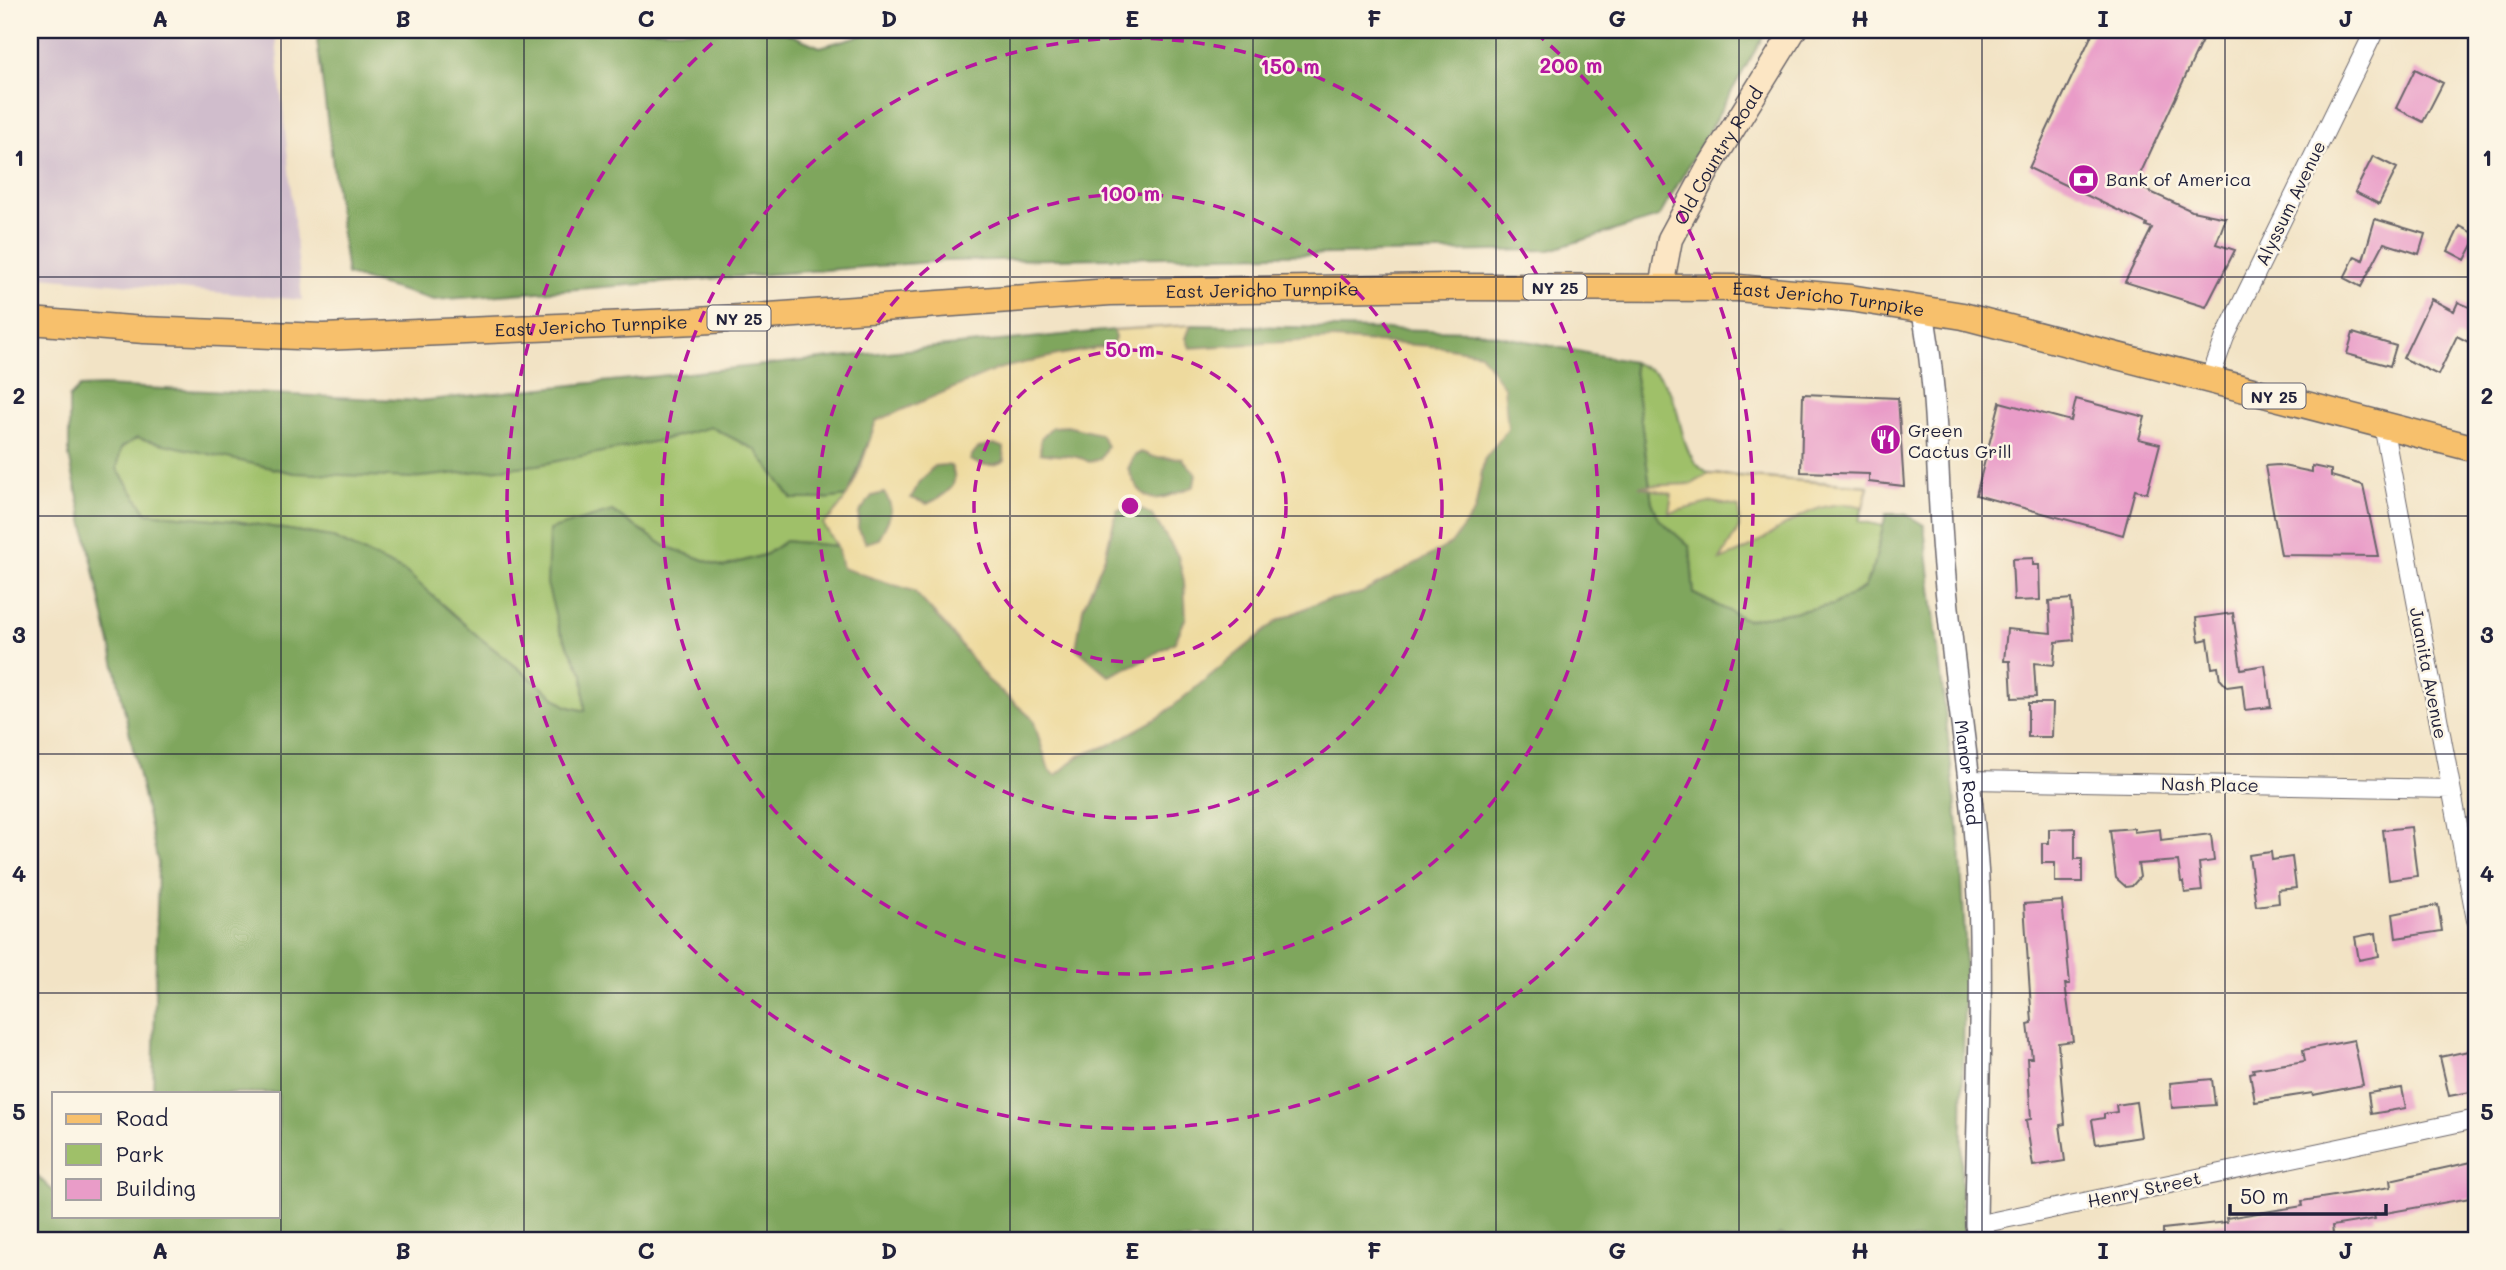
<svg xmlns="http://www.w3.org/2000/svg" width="2506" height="1270" viewBox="0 0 2506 1270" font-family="Mali,sans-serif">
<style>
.industrial{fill:#d0bdcc}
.green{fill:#9fc069;stroke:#607152;stroke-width:2}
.forest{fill:#7fa65d;stroke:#50644c;stroke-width:2}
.sand{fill:#eeda9e;stroke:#887e6c;stroke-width:2;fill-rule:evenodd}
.building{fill:#e99cc8}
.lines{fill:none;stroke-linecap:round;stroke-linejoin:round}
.minor-casing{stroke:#6b666b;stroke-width:20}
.tertiary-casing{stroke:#6b666b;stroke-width:24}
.secondary-casing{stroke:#6b666b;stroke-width:27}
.primary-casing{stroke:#6b666b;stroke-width:29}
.minor{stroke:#fff;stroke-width:18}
.tertiary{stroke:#fff;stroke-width:21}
.secondary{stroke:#fce6c4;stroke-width:24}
.primary{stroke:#f7c06c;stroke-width:26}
.grid{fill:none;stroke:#22223b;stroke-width:2;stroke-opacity:0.55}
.ring{fill:none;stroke:#b5179e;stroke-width:3.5;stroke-dasharray:12 9}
.labels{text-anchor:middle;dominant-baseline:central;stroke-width:5;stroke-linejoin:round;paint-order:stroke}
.shield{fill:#fcf5e5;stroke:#63616e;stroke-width:2}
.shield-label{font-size:16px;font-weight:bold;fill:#22223b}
.street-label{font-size:18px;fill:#22223b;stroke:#fcf5e5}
.poi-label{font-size:18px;fill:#22223b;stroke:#fcf5e5;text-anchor:start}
.centre{fill:#b5179e;stroke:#fcf5e5;stroke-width:3.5}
.ring-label{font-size:21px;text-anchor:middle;font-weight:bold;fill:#b5179e;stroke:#fcf5e5;stroke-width:5;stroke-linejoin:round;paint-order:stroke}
.neatline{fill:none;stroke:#22223b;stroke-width:2.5}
.grid-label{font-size:23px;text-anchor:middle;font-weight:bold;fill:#22223b}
</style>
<rect width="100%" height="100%" fill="#fcf5e5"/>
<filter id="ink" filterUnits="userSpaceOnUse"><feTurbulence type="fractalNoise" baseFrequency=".0143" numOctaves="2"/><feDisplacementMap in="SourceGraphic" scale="14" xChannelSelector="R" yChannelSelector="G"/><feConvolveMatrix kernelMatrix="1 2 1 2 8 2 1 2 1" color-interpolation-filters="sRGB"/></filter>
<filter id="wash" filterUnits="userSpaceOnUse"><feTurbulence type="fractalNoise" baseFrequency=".00686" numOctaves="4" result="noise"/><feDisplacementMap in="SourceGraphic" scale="28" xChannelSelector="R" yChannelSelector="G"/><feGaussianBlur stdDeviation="1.57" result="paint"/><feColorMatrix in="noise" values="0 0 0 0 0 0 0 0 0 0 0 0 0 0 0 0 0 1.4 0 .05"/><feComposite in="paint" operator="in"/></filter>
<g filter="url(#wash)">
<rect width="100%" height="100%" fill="#f2e3c5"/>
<path class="industrial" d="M30,30H275L302,300L30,276Z"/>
<path class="green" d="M1633,362C1640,366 1651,369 1657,374C1689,405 1672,453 1709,474L1868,486L1859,521L1883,526L1874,566L1864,587L1833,605L1747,620L1694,594L1690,547L1659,520L1652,502Z
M711,427L756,450L792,499H824L848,496L835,515L823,525L837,546L785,541L767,554L723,567L665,546L612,511L559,629L583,674L586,711L566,706L480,638L405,572L331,537L236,521L147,513L117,469L121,448L137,437L294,473L662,440Z"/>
<path class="forest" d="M335,30H780L820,47L880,30H1767L1659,217L1550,250L944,261L434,300L347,275L317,40Z
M1191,325L1475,331L1633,362L1652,502L1659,519L1690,547L1694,594L1747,620L1833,605L1864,588L1874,566L1886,514H1905L1924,525L1960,843L1965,937L1961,1196L1965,1240H1796L1779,1235L1773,1240H30V1169L54,1192V1216H278V1093H153L158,863L69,456V398L80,387L102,386L420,401L916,349L1114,330L1115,339L1111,346L1058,355L876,421L848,496L824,499H792L756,450L711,427L662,440L538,465L412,478L294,473L137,438L121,448L117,469L147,513L236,521L331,537L406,572L480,638L566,706L585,711L583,674L559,629L547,584L549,530L612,511L665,546L723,567L767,554L785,541L837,546L872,578L914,591L950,631L987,679L1033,719L1049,770L1056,775L1079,756L1109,745L1161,716L1277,621L1319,602L1362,593L1475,511L1484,460L1507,429L1480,353L1442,347L1332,339L1190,348L1186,338Z
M1067,426L1100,434L1107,446L1100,459L1089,462C1075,453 1057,457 1040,453L1041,438L1052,427Z
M994,444L1004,448V461C993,467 981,466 970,460C975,447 981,446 994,444Z
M1142,452L1154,457L1182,458L1196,474L1194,487L1154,500C1138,494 1134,485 1128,469L1134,456Z
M944,465L951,466C962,486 944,496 927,504L911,498L919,483L934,466Z
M884,493C898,511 887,521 879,539L866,544L858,528L859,513L872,496Z
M1137,507L1153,516L1178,556L1184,581L1186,617L1175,642L1142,661L1109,676L1076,648L1083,608L1105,556L1117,510Z"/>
<path class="sand" d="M1191,325L1186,338L1190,348L1332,339L1442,347L1480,353L1504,387L1508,429L1484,460L1475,511L1451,544L1362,593L1319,602L1277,621L1161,716L1109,745L1079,756L1056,775L1049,770L1033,719L987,679L950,631L914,591L842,568L837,546L823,524C854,499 863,458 876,421L998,369L1058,355L1111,346L1115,339L1114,330ZM1067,426L1100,434L1107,446L1100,459L1089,462C1075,453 1057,457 1040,453L1041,438L1052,427ZM994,444L1004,448V461C993,467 981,466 970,460C975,447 981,446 994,444ZM1141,452L1154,457L1182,458L1196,474L1194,486C1159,500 1145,511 1128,469L1134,456ZM944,465L951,466C962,486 944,496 927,504L911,498L919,483L934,466ZM884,493C898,511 887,521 879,539L866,543L858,528L859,513L872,496ZM1137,507L1153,516L1178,556L1184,581L1186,617L1175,642L1142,661L1109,676L1076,648L1083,608L1105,556L1117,510Z
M1709,474L1868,486L1863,507C1823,494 1783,527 1751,547C1741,552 1730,556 1720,560L1739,528V507L1713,502L1669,513L1672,494L1639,486L1692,484Z"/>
<g id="blocks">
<path class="building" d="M2094,30H2207L2135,185L2192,211L2226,218L2216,244L2235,250L2206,307L2125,282L2152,228L2146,226L2147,224L2029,168Z
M2415,69L2443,83L2423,122L2396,108Z
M2373,156L2397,168L2379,204L2355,192Z
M2375,219L2425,234L2419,254L2384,243L2361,287L2344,278L2355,256L2363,260Z
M2460,226L2476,235V239L2465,260L2448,251Z
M2431,299L2454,311L2458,302L2476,310V346L2457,336L2438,375L2403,358Z
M2353,333L2396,346L2390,366L2347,354Z
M1803,394L1898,398L1904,486L1869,482V474L1801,472Z
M2076,399L2145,417L2139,439L2160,444L2147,493L2135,490L2123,535L1976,495L2000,402L2071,421Z
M2278,465L2312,472V466L2331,470V476L2363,485L2378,556L2281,555L2265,466Z
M2033,558V565H2039L2040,600L2014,601L2012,559Z
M2071,599L2074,640L2056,642L2054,665L2034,663L2036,697L2012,698L2010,661H2004L2007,629L2051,633L2049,601Z
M2233,613L2241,669L2265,665L2271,707L2245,710L2242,685L2227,687L2220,679L2218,667L2212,668L2208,639L2199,641L2196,618Z
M2028,703H2053L2052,737H2028Z
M2411,827L2417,876L2389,880L2383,830Z
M2075,828V859H2082V882H2055V863H2042V843H2049V829Z
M2134,828V832L2160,829L2161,840L2211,834L2214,861L2199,863L2202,891L2185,893L2183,882H2181L2178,861L2138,864L2140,877L2132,886L2126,887L2116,878L2110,830Z
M2271,852L2272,860L2292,857L2296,888L2278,890L2279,903L2256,906L2249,855Z
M2062,901L2070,984H2065L2073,1041L2058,1043L2065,1124L2060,1125L2065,1161L2033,1166L2026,1120L2031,1119L2027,1058H2032L2028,1024L2032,1023L2024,904Z
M2438,905L2442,931L2396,938L2393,914Z
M2376,933L2379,956L2359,960L2355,937Z
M2354,1040L2363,1085L2313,1095L2312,1093L2255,1102L2250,1073L2254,1072L2253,1069L2305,1061L2303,1050Z
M2473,1050L2476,1091L2449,1096L2440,1057Z
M2212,1079L2215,1105L2172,1108L2170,1083Z
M2402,1088L2406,1108L2371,1114L2368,1093Z
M2136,1102L2141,1137L2096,1144L2092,1120L2104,1118V1114L2117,1112L2116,1105Z
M2476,1161V1197L2374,1215L2375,1219L2332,1226L2333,1234L2303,1238V1240H2163V1229L2227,1222L2226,1218L2303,1206L2302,1201L2391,1187L2390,1180Z"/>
</g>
</g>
<g filter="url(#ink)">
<use href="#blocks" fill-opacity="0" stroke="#6b666b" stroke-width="2"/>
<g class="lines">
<defs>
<path id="minor" d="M2210,379L2225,337L2375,30
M2383,425L2476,920
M1969,780L2451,789
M1976,1225L2476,1119"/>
<g id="tertiary">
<path id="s1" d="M1922,308C1939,393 1936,480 1944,566C1953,677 1974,786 1979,897C1983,1006 1977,1116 1976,1225L1979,1240"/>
</g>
<g id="secondary">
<path id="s2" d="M1661,287L1670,239L1709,167L1794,30"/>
</g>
<g id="primary">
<path id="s3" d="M30,321L144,330L323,337L697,321L1110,292L1448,287L1738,288L1850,298L1963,316L2476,449"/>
</g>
</defs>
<use href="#minor" class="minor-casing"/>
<use href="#tertiary" class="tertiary-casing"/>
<use href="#secondary" class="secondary-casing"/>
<use href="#primary" class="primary-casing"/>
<use href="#minor" class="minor"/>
<use href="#tertiary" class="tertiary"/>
<use href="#secondary" class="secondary"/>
<use href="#primary" class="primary"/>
</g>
</g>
<path class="grid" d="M281,30V1240M524,30V1240M767,30V1240M1010,30V1240M1253,30V1240M1496,30V1240M1739,30V1240M1982,30V1240M2225,30V1240M30,277H2476M30,516H2476M30,754H2476M30,993H2476"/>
<g class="ring">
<circle cx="1130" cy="506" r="156"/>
<circle cx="1130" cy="506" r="312"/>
<circle cx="1130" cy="506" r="468"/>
<path d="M1535 32A623 623 0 1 1 725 32"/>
</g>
<defs>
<symbol id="bank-disc" viewBox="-11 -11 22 22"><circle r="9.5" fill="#b5179e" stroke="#fcf5e5"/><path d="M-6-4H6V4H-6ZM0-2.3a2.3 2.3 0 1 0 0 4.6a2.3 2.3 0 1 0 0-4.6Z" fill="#fff"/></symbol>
<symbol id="restaurant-disc" viewBox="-11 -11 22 22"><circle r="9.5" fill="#b5179e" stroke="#fcf5e5"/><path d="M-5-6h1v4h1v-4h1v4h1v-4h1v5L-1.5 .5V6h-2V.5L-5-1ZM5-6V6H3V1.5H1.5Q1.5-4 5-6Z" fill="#fff"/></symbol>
</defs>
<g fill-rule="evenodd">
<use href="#bank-disc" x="2066" y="162" width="35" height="35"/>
<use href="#restaurant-disc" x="1868" y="422" width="35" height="35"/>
</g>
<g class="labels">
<g class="shield">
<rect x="1523.5" y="274.5" width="63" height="25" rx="5"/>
<rect x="707.5" y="305.5" width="63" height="25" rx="5"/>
<rect x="2242.5" y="383.5" width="63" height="25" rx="5"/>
</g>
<g class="shield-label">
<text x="1555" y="287">NY 25</text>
<text x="739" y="318">NY 25</text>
<text x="2274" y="396">NY 25</text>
</g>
<g class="street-label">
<text stroke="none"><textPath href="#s2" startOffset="145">Old Country Road</textPath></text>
<text transform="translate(2290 203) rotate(-64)">Alyssum Avenue</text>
<text stroke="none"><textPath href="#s3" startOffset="1234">East Jericho Turnpike</textPath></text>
<text stroke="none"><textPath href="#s3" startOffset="1801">East Jericho Turnpike</textPath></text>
<text stroke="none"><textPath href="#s3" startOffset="562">East Jericho Turnpike</textPath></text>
<text transform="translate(2429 673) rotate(79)">Juanita Avenue</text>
<text stroke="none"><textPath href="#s1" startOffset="467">Manor Road</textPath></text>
<text transform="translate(2210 784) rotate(1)">Nash Place</text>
<text transform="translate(2144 1189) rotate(-12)">Henry Street</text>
</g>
<g class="poi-label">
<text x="2106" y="179">Bank of America</text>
<text x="1908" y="430">Green<tspan x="1908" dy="21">Cactus Grill</tspan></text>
</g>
</g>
<circle cx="1130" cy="506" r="10" class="centre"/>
<g class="ring-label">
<text x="1571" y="73">200 m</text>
<text x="1290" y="74">150 m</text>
<text x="1130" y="201">100 m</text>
<text x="1130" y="357">50 m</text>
</g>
<rect width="2506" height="1270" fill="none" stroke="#fcf5e5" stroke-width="77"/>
<rect x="52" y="1092" width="228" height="126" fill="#fcf5e5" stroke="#a5a1a1" stroke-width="2"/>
<rect x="66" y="1114" width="35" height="10" fill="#f7c06c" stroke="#a5a1a1" stroke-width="2"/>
<text x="116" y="1126" font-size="21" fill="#22223b">Road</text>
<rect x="66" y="1144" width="35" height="21" fill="#9fc069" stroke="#a5a1a1" stroke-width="2"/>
<text x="116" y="1162" font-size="21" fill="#22223b">Park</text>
<rect x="66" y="1179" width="35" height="21" fill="#e99cc8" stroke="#a5a1a1" stroke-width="2"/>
<text x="116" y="1196" font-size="21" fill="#22223b">Building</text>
<path d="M2230 1204v10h156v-10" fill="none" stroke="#22223b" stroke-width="3.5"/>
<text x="2240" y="1204" font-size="21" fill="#22223b" stroke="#fcf5e5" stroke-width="5" paint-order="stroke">50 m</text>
<rect x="38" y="38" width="2430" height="1194" class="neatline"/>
<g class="grid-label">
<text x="160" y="27">A</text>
<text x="403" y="27">B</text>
<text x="646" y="27">C</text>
<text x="889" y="27">D</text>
<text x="1132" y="27">E</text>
<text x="1374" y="27">F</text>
<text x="1617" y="27">G</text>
<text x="1860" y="27">H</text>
<text x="2103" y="27">I</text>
<text x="2346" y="27">J</text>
<text x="19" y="166">1</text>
<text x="2487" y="166">1</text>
<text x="19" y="404">2</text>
<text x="2487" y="404">2</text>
<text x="19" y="643">3</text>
<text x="2487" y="643">3</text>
<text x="19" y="882">4</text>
<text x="2487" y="882">4</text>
<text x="19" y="1120">5</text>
<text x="2487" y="1120">5</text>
<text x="160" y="1259">A</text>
<text x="403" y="1259">B</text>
<text x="646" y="1259">C</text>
<text x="889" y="1259">D</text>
<text x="1132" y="1259">E</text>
<text x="1374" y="1259">F</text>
<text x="1617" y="1259">G</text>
<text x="1860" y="1259">H</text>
<text x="2103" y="1259">I</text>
<text x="2346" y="1259">J</text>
</g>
</svg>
